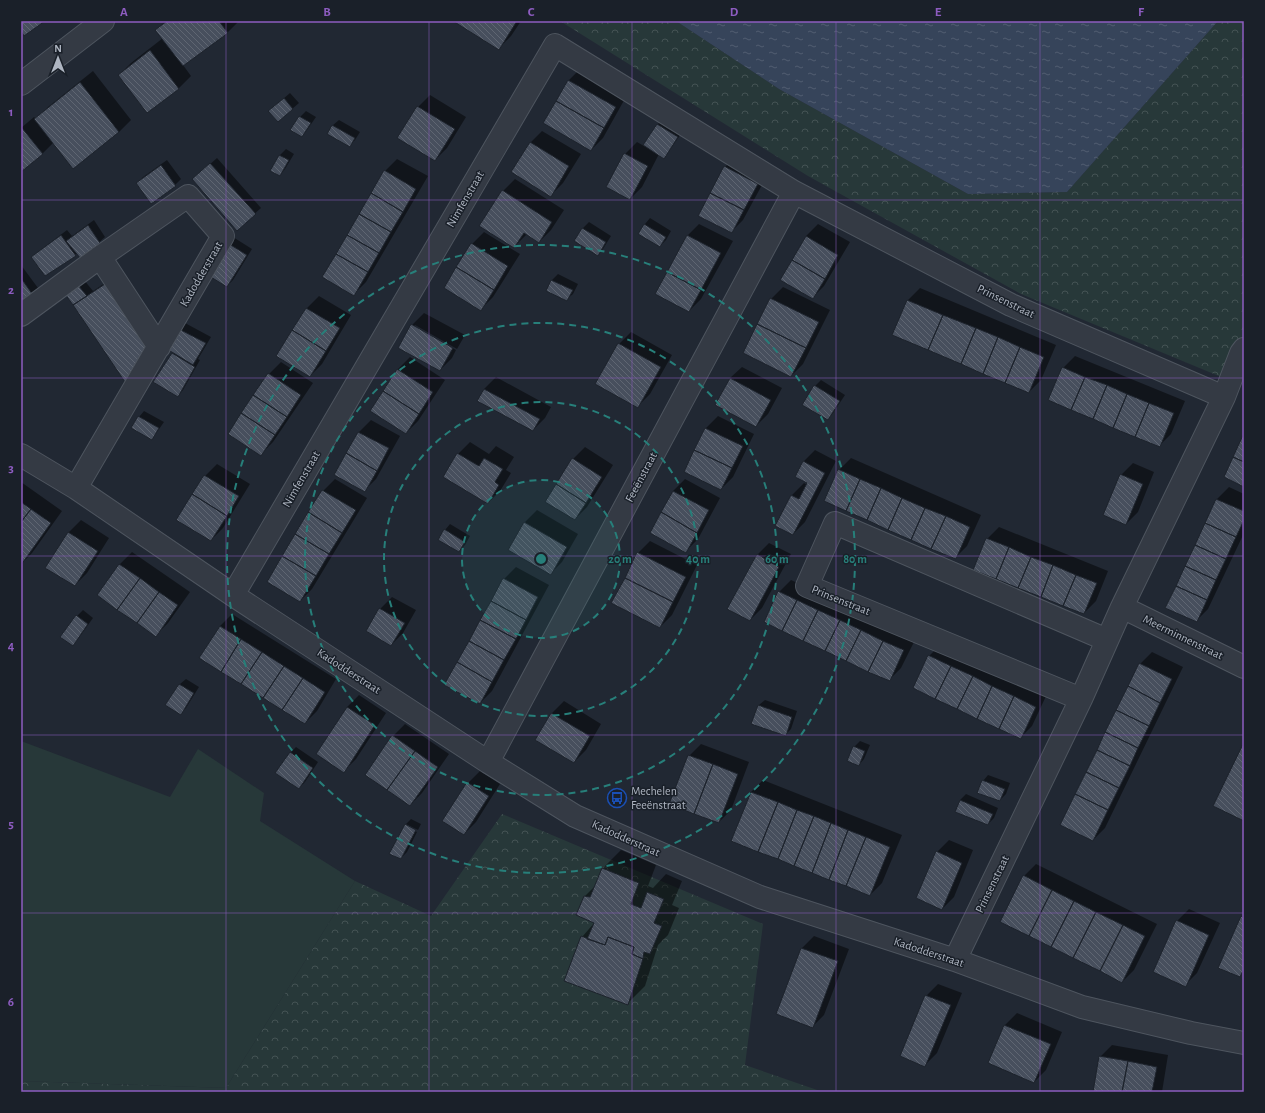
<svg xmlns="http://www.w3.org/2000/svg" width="1265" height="1113" viewBox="0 0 1265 1113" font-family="'Alegreya Sans',sans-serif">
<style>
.grass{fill:#273839}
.forest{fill:url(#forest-crowns)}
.water{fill:url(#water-ripples)}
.shadow{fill:#0007}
.building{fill:url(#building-back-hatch);stroke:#1c222b}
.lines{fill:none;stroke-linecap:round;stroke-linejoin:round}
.minor-casing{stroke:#4e555f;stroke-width:24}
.minor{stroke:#343a44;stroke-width:22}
.grid{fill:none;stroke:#8d5cc0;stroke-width:1;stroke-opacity:0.55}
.ring{fill:none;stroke:#277f7a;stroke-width:2;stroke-dasharray:7 5}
.labels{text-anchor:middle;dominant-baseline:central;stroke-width:3;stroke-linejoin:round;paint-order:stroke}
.street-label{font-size:12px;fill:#aeb5c1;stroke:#1a2029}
.poi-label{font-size:12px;fill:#aeb5c1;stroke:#1a2029;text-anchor:start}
.centre{fill:#277f7a;stroke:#1a2029;stroke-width:2}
.ring-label{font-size:12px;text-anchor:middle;font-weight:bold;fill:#277f7a;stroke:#1a2029;stroke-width:3;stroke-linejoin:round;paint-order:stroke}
.neatline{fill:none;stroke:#8d5cc0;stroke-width:1.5}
.grid-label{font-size:13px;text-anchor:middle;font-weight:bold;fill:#8d5cc0}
</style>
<defs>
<pattern id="forest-crowns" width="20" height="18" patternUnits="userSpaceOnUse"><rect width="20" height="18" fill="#273839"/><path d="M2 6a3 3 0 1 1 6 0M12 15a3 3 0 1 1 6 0" fill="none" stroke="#445354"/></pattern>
<pattern id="water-ripples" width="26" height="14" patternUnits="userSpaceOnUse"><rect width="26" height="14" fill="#36445a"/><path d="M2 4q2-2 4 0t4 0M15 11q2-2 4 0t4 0" fill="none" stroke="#515d70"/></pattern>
<pattern id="building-back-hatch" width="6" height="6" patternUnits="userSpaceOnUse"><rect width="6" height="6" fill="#474f5d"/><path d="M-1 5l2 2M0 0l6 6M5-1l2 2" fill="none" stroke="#5f6672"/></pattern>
</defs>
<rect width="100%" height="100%" fill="#212833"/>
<path class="grass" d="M21,741L170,797L198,749L264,793L260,821L355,881L226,1088L21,1081Z"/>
<path class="forest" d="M560,21H676L779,89L968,194L1067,192L1218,21H1244V338L1226,379L1021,294L808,176Z
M502,814L763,924L745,1065L823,1092H21V1081L226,1088L355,881L431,916Z"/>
<path class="water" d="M676,21H1218L1067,192L968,194L779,89Z"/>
<path class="shadow" d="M165,21H239L228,32L183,65L191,76L179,88L147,112L119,75L131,63L163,38L157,30Z
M455,21H521L511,36L499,48Z
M581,68L627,95L603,138L591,150L544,123L569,80Z
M93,71L131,120L119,132L74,167L54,142L43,153L21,171V128L34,117L36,119L48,107Z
M290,93L299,103L278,121L276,105Z
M430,95L466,117L447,148L435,160L418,107Z
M306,111L316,117L307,130L302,136L300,117Z
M664,118L683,131L669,151L664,157L659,154L642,187L630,199L625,154L637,142L644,146L658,124Z
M339,120L360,132L355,140L350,145L328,134L333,125Z
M542,131L581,154L563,183L551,195L530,143Z
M286,149L294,154L285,169L280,175L272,171L280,155Z
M737,155L769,172L743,220L731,232L725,167Z
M217,158L261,208L237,229L199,174Z
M397,159L428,176L366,282L354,294L385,171Z
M167,160L181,179L175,185L152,202L138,183L143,177Z
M515,179L564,210L551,230L539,242L527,234L514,247L503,191Z
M650,218L671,231L666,240L660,246L639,234L645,224Z
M94,220L105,237L81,258L77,253L46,275L32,257L38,252L67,230L72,236Z
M589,222L611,236L603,249L597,254L576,241L583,228Z
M699,224L733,241L701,299L689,311L687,236Z
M818,224L850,242L824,286L812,298L806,236Z
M484,232L520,254L493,297L481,309L472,244Z
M233,237L252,249L233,280L227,286L208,274Z
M21,265L38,288L21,302Z
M558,274L578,284L573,294L567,299L547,290L552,280Z
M111,279L131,375L125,381L72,288L84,280L93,291Z
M783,287L830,310L803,364L791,376L771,299Z
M920,288L1056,345L1041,380L1029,392L893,335L908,300Z
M319,296L351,315L322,364L310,376L278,356L307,308Z
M424,313L465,335L457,349L415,325V327L456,350L452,358L440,370L412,325Z
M185,323L211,337L198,359L200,360L183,390L178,396L173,354L174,353L180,329Z
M631,332L672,355L650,394L638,406L619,344Z
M1075,356L1185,401L1171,434L1159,446L1063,368Z
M410,357L445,380L418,421L406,433L371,410L398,369Z
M281,362L313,383L273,442L261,454L269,374Z
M742,367L782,388L768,414L756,426L730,378Z
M496,377L551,407L545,418L533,430L484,389Z
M821,380L845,395L833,413L828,419L815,386Z
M144,411L164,422L157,432L152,438L139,417Z
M718,416L754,434L733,477L721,489L685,471L706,428Z
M371,420L400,436L376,479L364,491L335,475L359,432Z
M470,442L489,454L496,446L514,457L506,470L511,473L500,491L488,503L458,454Z
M585,447L613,465L587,507L575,519L573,459Z
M815,450L836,461L805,522L793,534L776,525L792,495L804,483L807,485L808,483L803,462Z
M851,458L981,515L967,546L955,558L839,470Z
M1133,463L1154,472L1138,512L1126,524L1121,475Z
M217,464L250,484L223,528L211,540L178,520L205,476Z
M335,479L367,498L312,589L300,601L323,491Z
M685,479L720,498L698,539L686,551L673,491Z
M21,482L62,511L32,553L21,564Z
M1229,487L1244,494V533L1208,609L1196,621L1167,608L1217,499Z
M537,510L578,534L562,562L550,574L509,549L525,522Z
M81,520L109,538L87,573L75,585L46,567L69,532Z
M450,524L470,536L465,545L459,551L445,530Z
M999,527L1108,571L1096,601L1084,613L987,539Z
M650,541L697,565L672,615L660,627L638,553Z
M769,543L791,554L762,608L750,620L757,555Z
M132,552L190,592L168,623L156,635L98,595L120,564Z
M516,567L549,585L492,691L480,703L504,579Z
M791,580L916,638L901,668L889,680L779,592Z
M392,597L416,610L403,633L391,645L380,609Z
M83,610L93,618L78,639L72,644L77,616Z
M232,614L336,679L317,711L305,723L220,626Z
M941,644L1047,694L1032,726L1020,738L929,656Z
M1152,652L1183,667L1105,828L1093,840L1140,664Z
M186,679L199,687L186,708L180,714L167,704L180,684Z
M359,695L386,713L356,759L344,771L317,754L347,707Z
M765,700L797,711L791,729L785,735L759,705Z
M564,701L601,724L586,750L574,762L536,739L552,713Z
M405,724L449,754L422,793L410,805L393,736Z
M860,741L870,745L864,759L859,765L854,747Z
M701,744L749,762L731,810L719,822L689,756Z
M296,747L318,762L305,782L299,788L290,753Z
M480,771L500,784L476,822L464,834L468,783Z
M988,775L1010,783L1006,794L1000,800L983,781Z
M763,780L902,835L882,883L870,895L751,792Z
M966,794L998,808L994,818L988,824L956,811L960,800Z
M411,819L421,824L418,830L406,824Z
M406,824V826L417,832L407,852L401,858Z
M949,840L973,850L954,897L942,909L937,852Z
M621,850L656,865L648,886L653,888L666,874L682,881L672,905L679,908L668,935L658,945L645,986L627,1004L582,937L595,922L585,896L596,885L603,868Z
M1036,864L1157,924L1134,970L1122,982L1024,876Z
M1189,909L1220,923L1197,973L1185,985L1177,921Z
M814,936L849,949L824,1015L812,1027L777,1014L802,948Z
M938,984L962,993L937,1053L925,1065L926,996Z
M1017,1013L1062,1032L1046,1070L1034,1082L989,1063L1005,1025Z
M1112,1045L1168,1055L1162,1092H1094L1100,1057Z"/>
<path class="building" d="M21,21H45L24,36L21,31Z
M167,21H219L228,33L183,66L155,30Z
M453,21H517L499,50Z
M150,50L179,89L147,113L118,75Z
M568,80L616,107L604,128L556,101Z
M80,82L119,132L73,169L34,119Z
M284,98L293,109L278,122L268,111Z
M556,101L604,128L591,151L543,123Z
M417,106L455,129L435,161L397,138Z
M299,116L311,123L302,137L290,130Z
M657,124L678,137L664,159L643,145Z
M332,125L355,138L350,147L327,134Z
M22,128L43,154L21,172V129Z
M530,142L569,166L551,197L511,172Z
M624,153L648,166L630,200L606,187Z
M279,155L289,160L280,176L270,171Z
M210,163L256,214L237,231L192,179Z
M161,165L176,186L151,204L136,183Z
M724,166L758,184L744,210L710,193Z
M384,170L416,189L403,212L371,193Z
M502,190L552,222L539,243L524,233L514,248L479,226Z
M371,193L403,212L391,232L359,214Z
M710,193L744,210L732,233L698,216Z
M359,214L391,232L379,253L347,235Z
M644,224L666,237L660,247L638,234Z
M88,225L100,243L81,259L66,241Z
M582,228L606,242L598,256L574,241Z
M61,235L76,256L45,276L31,257Z
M347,235L379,253L368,272L336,254Z
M687,235L721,253L701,290L667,272Z
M806,236L838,255L825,279L792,260Z
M226,242L247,255L227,287L206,274Z
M471,243L508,266L494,290L456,267Z
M336,254L368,272L354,296L322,277Z
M792,260L825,279L813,299L780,280Z
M456,267L494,290L481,311L444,288Z
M667,272L701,290L689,312L655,294Z
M21,278L33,295L21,303Z
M551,280L573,290L567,301L546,291Z
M105,284L147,346L125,382L73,305Z
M78,285L87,296L73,305L65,294Z
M770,298L819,322L806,348L757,324Z
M907,300L943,315L928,350L892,335Z
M306,308L340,328L326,351L292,330Z
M943,315L976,328L961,364L928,350Z
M411,324L453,348L440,371L398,348Z
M757,324L806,348L791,377L743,353Z
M976,328L998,337L983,374L961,364Z
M179,329L206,343L193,365L167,349Z
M292,330L326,351L310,377L276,356Z
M998,337L1020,347L1005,383L983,374Z
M618,343L661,367L638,408L595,384Z
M1020,347L1044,357L1029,393L1005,383Z
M172,353L195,367L178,397L153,382Z
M1062,367L1085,377L1071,410L1048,400Z
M397,369L433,392L419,414L383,391Z
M268,373L301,395L287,417L253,395Z
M1085,377L1107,385L1093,419L1071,410Z
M730,378L771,400L756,427L715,405Z
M814,385L840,401L828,420L802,405Z
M1107,385L1127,394L1113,428L1093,419Z
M484,389L540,419L533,431L477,401Z
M383,391L419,414L406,434L370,411Z
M1127,394L1149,403L1135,437L1113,428Z
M253,395L287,417L275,435L241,413Z
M1149,403L1174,413L1160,447L1135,437Z
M241,413L275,435L261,456L228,434Z
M138,416L159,428L152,440L131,428Z
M705,428L743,446L732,468L694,450Z
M358,432L389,448L377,471L346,453Z
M1243,435L1244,436V462L1233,457Z
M694,450L732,468L721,490L684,472Z
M346,453L377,471L365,492L334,475Z
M457,453L479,466L484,458L503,469L495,482L499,485L488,504L443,477Z
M1233,457L1244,462V487L1224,477Z
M572,458L602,477L586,503L556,484Z
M803,461L825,473L793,535L775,526L791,495L799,499L807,483L795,477Z
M838,469L860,479L846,511L824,501Z
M1120,474L1143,484L1126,525L1103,515Z
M204,475L239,496L227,516L192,494Z
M860,479L881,488L867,520L846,511Z
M556,484L586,503L575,520L545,502Z
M881,488L902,498L888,530L867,520Z
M322,490L356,510L342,533L308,512Z
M673,491L709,510L697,533L661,512Z
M192,494L227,516L211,541L176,520Z
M902,498L925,508L911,540L888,530Z
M1216,499L1244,511V520L1236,537L1205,523Z
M21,502L31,509L21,522Z
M925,508L946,516L931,549L911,540Z
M31,509L51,523L21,565V522Z
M308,512L342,533L329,554L295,534Z
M661,512L697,533L686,553L650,533Z
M946,516L970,527L956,559L931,549Z
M524,522L567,547L551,575L508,550Z
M1205,523L1236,537L1226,559L1195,545Z
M444,529L465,542L459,552L438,540Z
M68,532L98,551L75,586L45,568Z
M295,534L329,554L316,576L282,556Z
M986,538L1009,547L996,579L973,570Z
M1195,545L1226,559L1216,580L1185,566Z
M1009,547L1031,557L1018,588L996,579Z
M637,552L686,577L673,602L625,578Z
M757,554L779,567L750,621L727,609Z
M282,556L316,576L300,602L267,582Z
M1031,557L1053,565L1041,597L1018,588Z
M119,564L140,578L117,610L97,595Z
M1053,565L1076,575L1063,606L1041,597Z
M1185,566L1216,580L1207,600L1176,586Z
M1076,575L1097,583L1084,614L1063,606Z
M140,578L159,592L137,623L117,610Z
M503,578L538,597L526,620L491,601Z
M625,578L673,602L660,628L611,603Z
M1176,586L1207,600L1197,622L1165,608Z
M778,591L797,600L782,631L764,622Z
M159,592L178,605L156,637L137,623Z
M797,600L818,610L803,641L782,631Z
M491,601L526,620L516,639L480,620Z
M379,608L405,623L391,646L366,631Z
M818,610L840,620L825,651L803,641Z
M76,615L88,624L73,646L60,637Z
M480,620L516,639L504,660L469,641Z
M840,620L861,630L846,661L825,651Z
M220,626L241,639L221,672L199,658Z
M861,630L883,641L868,672L846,661Z
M241,639L262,652L241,684L221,672Z
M469,641L504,660L492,682L457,662Z
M883,641L904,650L890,681L868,672Z
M262,652L284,666L263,698L241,684Z
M928,655L951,666L935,699L913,688Z
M457,662L492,682L480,704L444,685Z
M1139,663L1172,679L1160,703L1128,686Z
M284,666L303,678L282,710L263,698Z
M951,666L973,676L957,709L935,699Z
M973,676L992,686L977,719L957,709Z
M303,678L325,692L305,724L282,710Z
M179,684L194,693L181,715L165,705Z
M992,686L1014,696L999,729L977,719Z
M1128,686L1160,703L1149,726L1116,710Z
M1014,696L1036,707L1021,739L999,729Z
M758,705L792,717L786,736L751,724Z
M347,707L375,725L344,773L316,754Z
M1116,710L1149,726L1138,748L1105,732Z
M551,713L590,736L574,763L535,740Z
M1105,732L1138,748L1130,766L1097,750Z
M392,735L415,751L387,790L365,775Z
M1244,742V821L1213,806Z
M853,746L865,751L859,766L847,761Z
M1097,750L1130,766L1119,788L1086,772Z
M415,751L438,767L410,806L387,790Z
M290,752L313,768L299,789L275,773Z
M688,755L713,764L694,814L669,804Z
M713,764L738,774L719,823L694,814Z
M1086,772L1119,788L1108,810L1075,794Z
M982,780L1005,789L1000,801L977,793Z
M467,782L489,796L464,835L442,821Z
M751,792L778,802L758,852L731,841Z
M1075,794L1108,810L1093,841L1060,825Z
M960,800L993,814L988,825L955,812Z
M778,802L797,810L778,859L758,852Z
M797,810L814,816L794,866L778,859Z
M814,816L831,823L812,873L794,866Z
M831,823L848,830L829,880L812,873Z
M405,824L416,830L401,859L389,854Z
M848,830L866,837L846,886L829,880Z
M866,837L890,847L870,896L846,886Z
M936,851L962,863L942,910L916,898Z
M602,868L639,883L631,904L641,908L647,892L664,899L654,923L662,926L650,954L644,952L643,959L632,954L634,947L608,937L605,945L587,939L594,923L576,915L584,896L590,897Z
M1023,875L1052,890L1029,936L1000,922Z
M1052,890L1074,901L1051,947L1029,936Z
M1074,901L1096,912L1073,958L1051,947Z
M1096,912L1123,925L1100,971L1073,958Z
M1241,916L1244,918V969L1240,977L1218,968Z
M1176,920L1209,935L1186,987L1153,972Z
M1123,925L1145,936L1122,983L1100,971Z
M581,936L605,945L608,937L634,947L632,954L643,959L628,1005L564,981Z
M801,948L838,961L813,1028L776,1014Z
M925,995L951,1005L925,1067L900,1056Z
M1004,1025L1051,1044L1034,1083L988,1063Z
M1099,1056L1128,1061L1122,1092H1093Z
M1128,1061L1157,1067L1152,1092H1122Z"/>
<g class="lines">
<defs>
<path id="minor" d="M21,84L103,21
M100,257L159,347
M21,315L100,257L188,196L223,236L76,488
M1224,397L1241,353L1244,349
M21,455L76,488L233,595L488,762L575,816L760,897L955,960L1082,1007L1191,1033L1244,1043
M233,595L555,45L794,192L1011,305L1224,397L1122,607L1081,699L955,960
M1122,607L1244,667
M1081,699L807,586L835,523L1107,640
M488,762L794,192"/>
</defs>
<use href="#minor" class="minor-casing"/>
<use href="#minor" class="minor"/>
</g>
<path class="grid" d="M226,21V1092M429,21V1092M632,21V1092M836,21V1092M1040,21V1092M21,200H1244M21,378H1244M21,556H1244M21,735H1244M21,913H1244"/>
<circle cx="541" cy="559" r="79" fill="#277f7a" fill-opacity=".12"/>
<g class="ring">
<circle cx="541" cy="559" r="79"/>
<circle cx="541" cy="559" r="157"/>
<circle cx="541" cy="559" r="236"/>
<circle cx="541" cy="559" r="314"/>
</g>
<defs>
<symbol id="bus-ring" viewBox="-11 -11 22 22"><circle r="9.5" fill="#1a2029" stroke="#1a4fb4" stroke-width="1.5"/><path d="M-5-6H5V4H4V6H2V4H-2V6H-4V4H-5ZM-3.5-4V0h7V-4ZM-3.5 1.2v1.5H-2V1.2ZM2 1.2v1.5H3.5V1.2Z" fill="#1a4fb4"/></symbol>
</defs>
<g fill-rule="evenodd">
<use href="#bus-ring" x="606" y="787" width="22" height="22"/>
</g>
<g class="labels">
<g class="street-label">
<text transform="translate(465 199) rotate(-60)">Nimfenstraat</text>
<text transform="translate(201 274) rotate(-60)">Kadodderstraat</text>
<text transform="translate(1006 301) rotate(26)">Prinsenstraat</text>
<text transform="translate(641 477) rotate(-62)">Feeënstraat</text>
<text transform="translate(301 479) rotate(-60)">Nimfenstraat</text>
<text transform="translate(841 600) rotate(22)">Prinsenstraat</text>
<text transform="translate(1183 637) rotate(26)">Meerminnenstraat</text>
<text transform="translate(349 671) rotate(33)">Kadodderstraat</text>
<text transform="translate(626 838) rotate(24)">Kadodderstraat</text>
<text transform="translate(992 884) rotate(-64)">Prinsenstraat</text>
<text transform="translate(929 952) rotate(18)">Kadodderstraat</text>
</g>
<g class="poi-label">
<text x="631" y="791">Mechelen<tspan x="631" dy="14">Feeënstraat</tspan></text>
</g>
</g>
<circle cx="541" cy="559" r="6" class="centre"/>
<g class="ring-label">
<text x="620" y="563">20 m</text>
<text x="698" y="563">40 m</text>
<text x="777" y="563">60 m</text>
<text x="855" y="563">80 m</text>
</g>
<rect width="1265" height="1113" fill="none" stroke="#1a2029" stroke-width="44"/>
<g transform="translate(58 58)" stroke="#1a2029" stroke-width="3" paint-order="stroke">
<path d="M0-3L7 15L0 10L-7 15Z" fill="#aeb5c1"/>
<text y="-6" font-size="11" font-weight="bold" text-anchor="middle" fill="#aeb5c1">N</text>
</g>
<rect x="22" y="22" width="1221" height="1069" class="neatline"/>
<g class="grid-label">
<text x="124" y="16">A</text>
<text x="327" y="16">B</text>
<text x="531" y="16">C</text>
<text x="734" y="16">D</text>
<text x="938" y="16">E</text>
<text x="1141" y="16">F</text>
<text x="11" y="116">1</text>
<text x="11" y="294">2</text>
<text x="11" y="472">3</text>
<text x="11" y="650">4</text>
<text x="11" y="828">5</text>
<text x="11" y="1006">6</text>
</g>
</svg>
